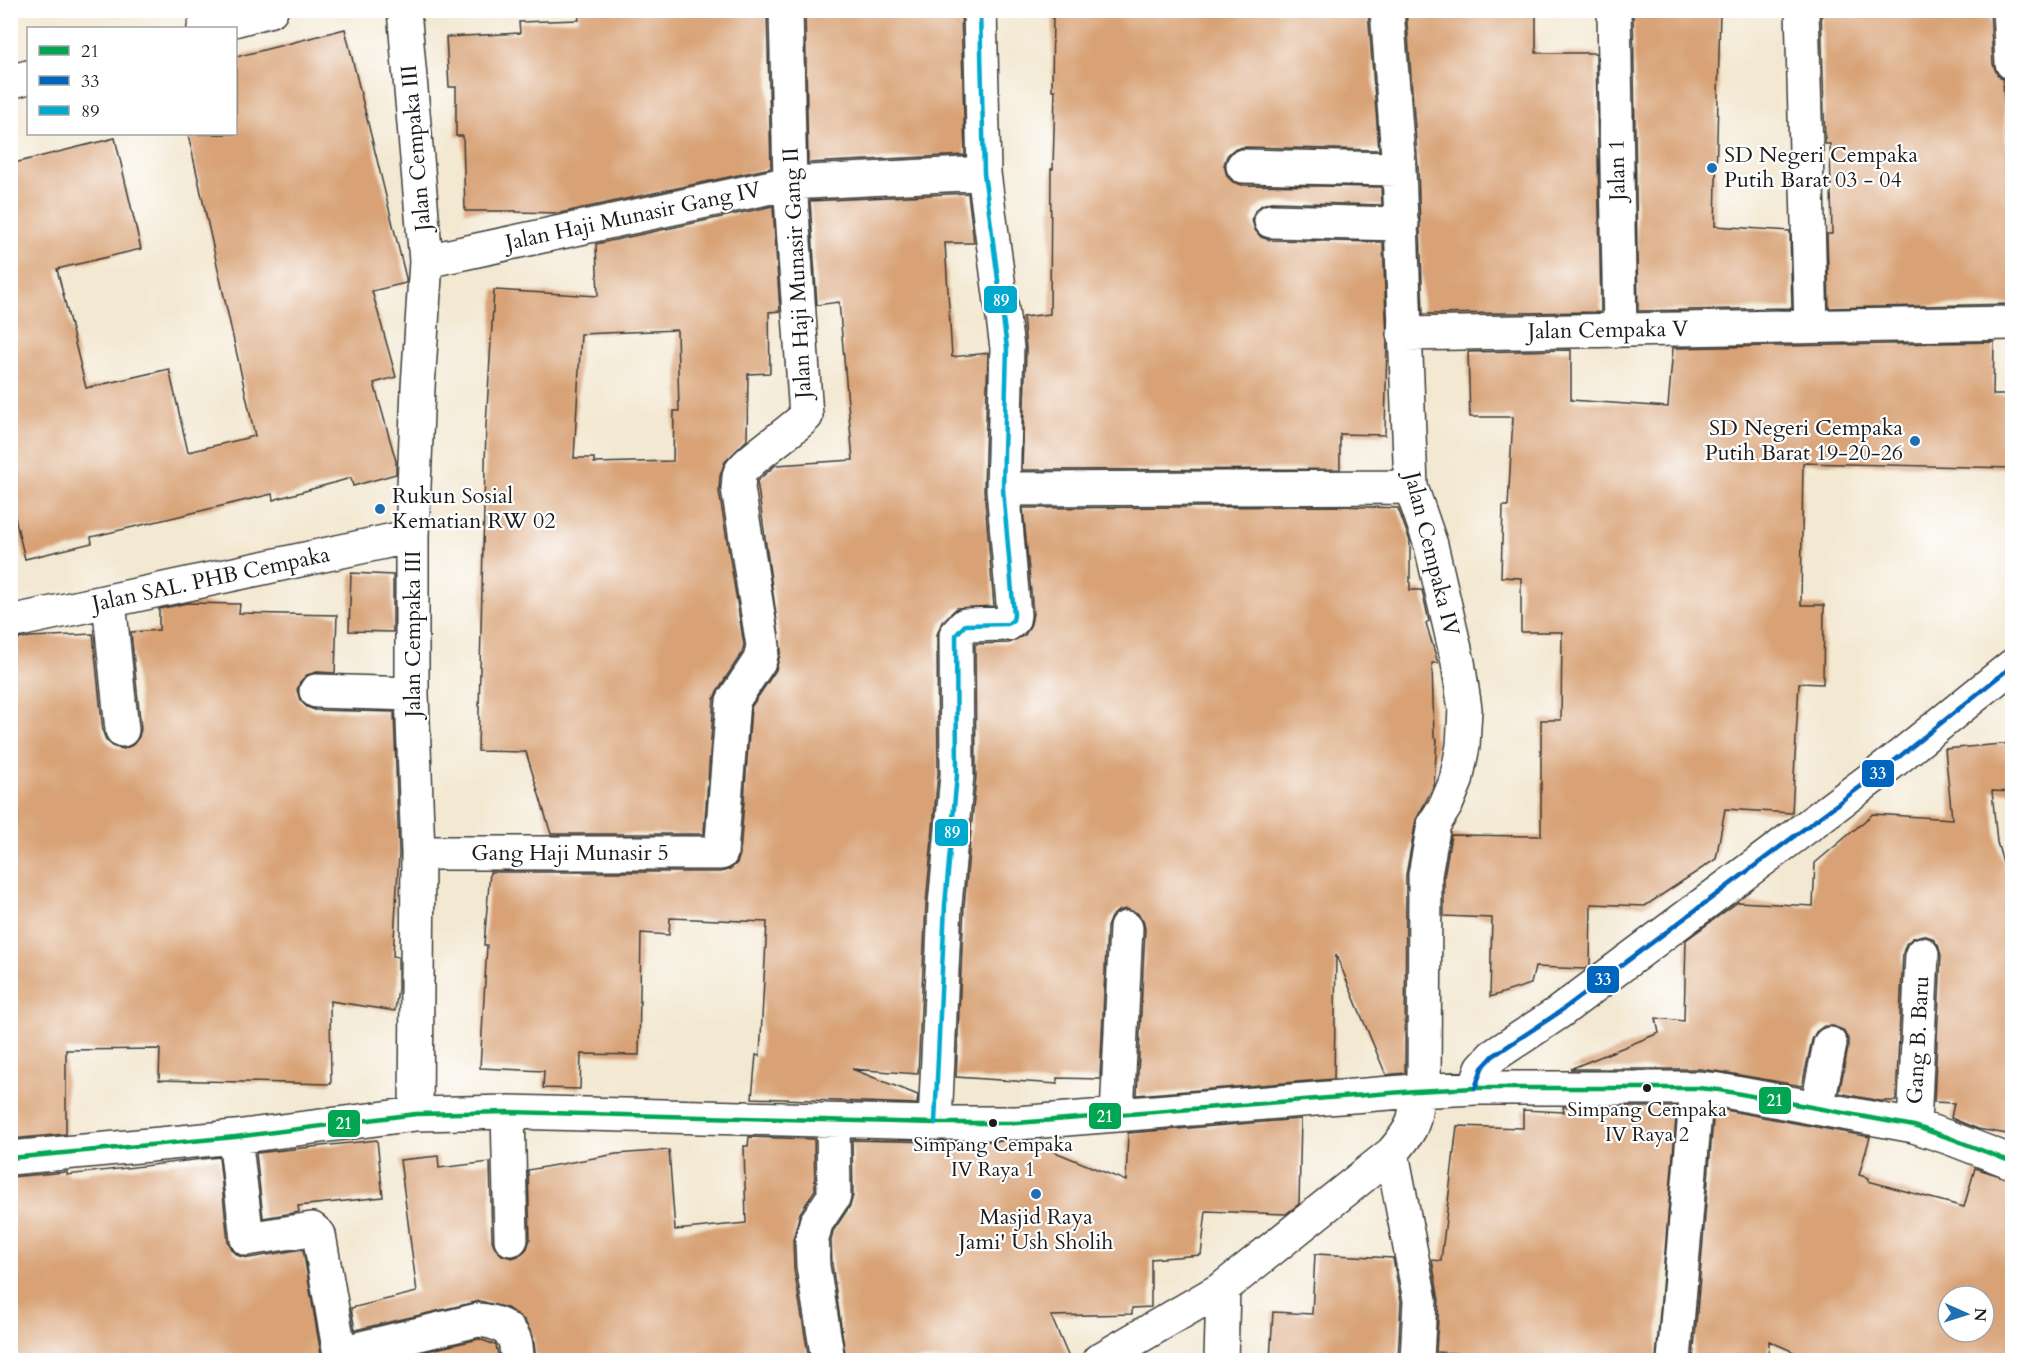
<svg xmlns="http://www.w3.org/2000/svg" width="2023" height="1371" viewBox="0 0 2023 1371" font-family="Cardo,serif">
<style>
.building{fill:#d8a276;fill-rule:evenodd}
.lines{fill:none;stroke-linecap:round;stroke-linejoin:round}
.street-casing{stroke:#3c3b37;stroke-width:36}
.secondary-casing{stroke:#3c3b37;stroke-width:36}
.street{stroke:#fff;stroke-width:33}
.secondary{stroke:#fff;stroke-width:33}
.bus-1-casing{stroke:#fff;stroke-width:9}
.bus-2-casing{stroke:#fff;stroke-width:9}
.bus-3-casing{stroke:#fff;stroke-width:9}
.bus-1{stroke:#00a651;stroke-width:4.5}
.bus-2{stroke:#0065bd;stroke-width:4.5}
.bus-3{stroke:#00a9ce;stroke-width:4.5}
.poi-dot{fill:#1f6fb2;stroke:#fff;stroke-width:2}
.bus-dot{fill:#1c1c1c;stroke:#fff;stroke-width:2}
.labels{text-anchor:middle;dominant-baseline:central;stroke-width:4.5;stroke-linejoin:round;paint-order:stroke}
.bus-label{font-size:20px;fill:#1c1c1c;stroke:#fff}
.street-label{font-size:22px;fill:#1c1c1c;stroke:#fff}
.poi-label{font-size:22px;fill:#1c1c1c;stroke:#fff;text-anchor:start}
.line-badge{stroke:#fff;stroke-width:2}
.badge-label{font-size:16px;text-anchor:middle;font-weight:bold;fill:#fff}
</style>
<rect width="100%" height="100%" fill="#fff"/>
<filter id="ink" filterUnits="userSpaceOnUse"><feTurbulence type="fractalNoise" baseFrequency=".0167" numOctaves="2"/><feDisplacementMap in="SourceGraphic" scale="12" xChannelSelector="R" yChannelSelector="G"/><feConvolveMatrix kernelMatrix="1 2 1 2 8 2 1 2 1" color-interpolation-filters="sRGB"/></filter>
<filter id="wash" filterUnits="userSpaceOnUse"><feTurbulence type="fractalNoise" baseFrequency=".008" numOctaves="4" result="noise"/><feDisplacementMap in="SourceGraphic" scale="24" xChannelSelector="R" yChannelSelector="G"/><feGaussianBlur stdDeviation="1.35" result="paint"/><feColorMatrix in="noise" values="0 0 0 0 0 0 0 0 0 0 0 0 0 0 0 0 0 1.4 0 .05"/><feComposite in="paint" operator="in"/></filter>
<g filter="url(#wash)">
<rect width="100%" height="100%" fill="#f3e8d1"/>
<g id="blocks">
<path class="building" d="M578,10H767L771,168L560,213L516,212V211H465L463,136H456V87H449L446,37L520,33L519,22L579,20Z
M805,10H961L965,155L808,163Z
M1053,10H1368L1379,150L1243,147L1233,150L1227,156L1224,165L1227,176L1233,182L1242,185L1381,187L1382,205L1271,202L1262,205L1255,211L1252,220L1255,230L1261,237L1270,240L1383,242L1387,340L1385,435L1340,434V469L1022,470L1026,349L1023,317L1050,314L1051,169H1053L1055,90H1052Z
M1406,10H1536V53H1596L1601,312L1423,314L1418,168Z
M1633,10H1720L1715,226L1790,231L1792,308L1638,311Z
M1821,10H1990L1993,64L1997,74L2003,80L2006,148H2011L2013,304L1829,308L1827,234H1832L1830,144H1825Z
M345,29L406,278V283L372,291L396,377L374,383L396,461V474L353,486L351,478L273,500L272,494L91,537L92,543L25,559L10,497V164L115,138L141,249L57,269L86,388L169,369L188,452L255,436L188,134H236V57Z
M968,193L974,243H945L952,357L988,353L984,489L994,606L957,608L942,622L937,635L938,774L926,904L918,1074L852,1069L918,1095L917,1104L752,1098L756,1055L760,1056L767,922L670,918L669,935L641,933L639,1055L581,1054L580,1089L543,1088L544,1071L480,1068L487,945H484L490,872H721L730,869L737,863L740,854L751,707L776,670L781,650L757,481L776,465L853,460L839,302L817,305L810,201Z
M773,206L780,311L769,312L770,373L748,374L747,440L725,462L720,476L719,491L744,645L742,653L717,691L714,699L704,834H551L526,752L478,751L486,426L494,290L598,296L596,244ZM677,330L679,411H674L673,461L594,463V458H574L581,334Z
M1994,342L1993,395H2013V468L1803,463L1801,605H1824L1823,684L1799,683L1792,813L1725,809L1716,859L1645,906L1591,904L1590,966L1585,969L1535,967L1531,984L1490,997L1492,918L1444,916V877L1451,835L1541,836V720H1561L1562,632H1521V578L1501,577L1503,506H1508L1513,417H1470L1468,352L1571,350V400L1668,407L1673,348Z
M1339,506L1398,508L1410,541V590H1422L1429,621L1426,623L1438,663H1432L1434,738L1437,739L1434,786L1416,820L1406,875L1405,1073L1386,1075L1336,955L1334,1079L1137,1095L1145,929L1143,920L1137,913L1126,909L1118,911L1111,917L1107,927L1100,1079L1057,1078V1084L956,1077L964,906L976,777L975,644L1009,643L1025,635L1031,624L1033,613L1023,508Z
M351,573L393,575V632L349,631Z
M187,603L240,604L239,613L337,615L335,673L317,672L307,675L300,682L297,690L300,700L307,707L315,710L394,712L399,853L393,956L398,957V989L395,1011L330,1001L331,1084L159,1080L160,1049L66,1050V1134L10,1139V640L31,637L93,634L103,732L106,740L114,747L124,749L133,745L139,737L141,729L131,632L159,630V609Z
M2013,743V792L1992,791L1997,842L2008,880H2013V1104L2007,1134L1978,1129L1951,1118L1954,1103L1934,1102L1941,955L1938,945L1932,938L1923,935L1913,938L1906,944L1903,953L1896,1101H1880L1839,1093L1848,1048V1039L1843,1030L1833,1026H1824L1816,1032L1812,1040L1802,1086L1722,1072L1699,1069H1570L1659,1033L1656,1018L1684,1021L1686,940L1738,902L1813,906L1815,863L1873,814L1952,819L1945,749Z
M1563,1107H1677L1656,1360H1558L1436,1352L1439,1301L1432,1260L1441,1261L1457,1126L1523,1128V1110L1564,1112Z
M1714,1108L1870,1137L1859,1175L1869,1178L1868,1181L1964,1207L1975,1168L2013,1180V1360H1812L1769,1341L1768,1360H1693ZM1948,1296H1984V1332H1948Z
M1301,1119L1299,1204L1286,1214L1206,1211L1201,1255L1151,1259V1307L1132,1308V1314L1051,1316L1070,1360H846L832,1264L831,1241L833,1231L850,1206L853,1196L852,1140L935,1142L1028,1141L1126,1181L1128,1133Z
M749,1137L814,1139L815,1190L800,1213L793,1240L794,1269L809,1360H536L533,1336L524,1320L507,1308L480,1301L355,1330L351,1308L417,1292L400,1160L438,1156L439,1168L490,1162L492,1240L495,1248L502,1255L512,1258L521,1255L527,1248L530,1239L528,1170L616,1154L669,1150L675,1230L746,1223L744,1146H748Z
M377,1140L383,1197L298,1206L299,1212L263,1218L256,1153Z
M219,1157L228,1241L233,1251L239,1256L249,1258L303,1249L322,1360H10V1177L67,1172V1175Z
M1315,1254L1393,1258L1401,1301L1398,1360H1270L1273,1312L1312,1314Z
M479,1339L496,1345L499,1360H389Z"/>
</g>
</g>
<g filter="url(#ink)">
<use href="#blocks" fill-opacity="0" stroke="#3c3b37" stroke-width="1.5"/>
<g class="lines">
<defs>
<path id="street" d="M404,10L426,261L418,387L412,536V694L418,853L416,1114
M1387,10L1399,169L1411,487L1431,545L1458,662L1465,709L1463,746L1456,781L1446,805L1434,824L1425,875L1424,1091
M1614,10L1620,330
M1802,10L1811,326
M2009,10L2012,63
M1243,166L1399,169
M1271,221L1402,224
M426,261L790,183L984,173
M1404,334L2012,323
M1003,489L1411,487
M109,601L122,730
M10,622L412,536
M316,691L412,694
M418,853H721L733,701L760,660L763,646L738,488C739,484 738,477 740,473C746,461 792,431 806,416L790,183L786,10
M1475,1088L1482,1068L1493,1056L1558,1013L1884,769L2012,666
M1817,1108L1830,1044
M508,1112L511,1239
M1117,1115L1126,928
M935,1123L945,905L957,775L956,635L965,625L1008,624L1013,620L1014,615L1003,489L1007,348L984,173L980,10
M1914,1126L1922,954
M235,1137L247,1239L312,1229L319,1235L341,1360
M1392,1153L1420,1300L1417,1360
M10,1158L235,1137L416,1114L508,1112L935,1123H1017L1415,1091L1475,1088H1697L1719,1090L1914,1126L1950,1138L2012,1162
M340,1353L478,1320C492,1321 510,1326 515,1341C517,1347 516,1354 518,1360
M828,1360L813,1266L812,1239L816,1223L834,1196L833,1121
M1099,1360L1223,1288L1392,1153C1411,1131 1418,1121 1415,1091
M1221,1360L1223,1288
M1674,1360L1697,1088"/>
<path id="secondary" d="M204,28L271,10
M10,82L28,77"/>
</defs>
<use href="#street" class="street-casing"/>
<use href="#secondary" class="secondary-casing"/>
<use href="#street" class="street"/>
<use href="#secondary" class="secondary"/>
<defs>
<path id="bus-1" d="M10,1158L235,1137L416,1114L508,1112L935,1123H1017L1415,1091L1475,1088H1697L1719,1090L1914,1126L1950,1138L2012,1162"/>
<path id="bus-2" d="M1475,1088L1482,1068L1493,1056L1558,1013L1884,769L2012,666"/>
<path id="bus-3" d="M935,1123L945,905L957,775L956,635L965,625L1008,624L1013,620L1014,615L1003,489L1007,348L984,173L980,10"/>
</defs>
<use href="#bus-1" class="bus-1-casing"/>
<use href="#bus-2" class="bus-2-casing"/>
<use href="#bus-3" class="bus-3-casing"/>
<use href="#bus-1" class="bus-1"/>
<use href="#bus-2" class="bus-2"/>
<use href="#bus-3" class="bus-3"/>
</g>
</g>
<g class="poi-dot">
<circle cx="1712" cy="168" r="6"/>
<circle cx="1915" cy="441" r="6"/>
<circle cx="380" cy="509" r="6"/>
<circle cx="1036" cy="1194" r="6"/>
</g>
<g class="bus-dot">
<circle cx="1647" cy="1088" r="5"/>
<circle cx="993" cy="1123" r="5"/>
</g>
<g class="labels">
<g class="bus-label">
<text x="1647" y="1109">Simpang Cempaka<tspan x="1647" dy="25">IV Raya 2</tspan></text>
<text x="993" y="1144">Simpang Cempaka<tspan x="993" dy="25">IV Raya 1</tspan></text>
</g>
<g class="street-label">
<text transform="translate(416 148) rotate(-95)">Jalan Cempaka III</text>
<text transform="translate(1617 170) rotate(-91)">Jalan 1</text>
<text transform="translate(633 216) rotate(-12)">Jalan Haji Munasir Gang IV</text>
<text transform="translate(797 273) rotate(-93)">Jalan Haji Munasir Gang II</text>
<text transform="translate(1608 330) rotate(-1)">Jalan Cempaka V</text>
<text transform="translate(1432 554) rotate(76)">Jalan Cempaka IV</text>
<text transform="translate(211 579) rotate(-12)">Jalan SAL. PHB Cempaka</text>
<text transform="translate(413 634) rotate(-90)">Jalan Cempaka III</text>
<text x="570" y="853">Gang Haji Munasir 5</text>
<text transform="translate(1918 1040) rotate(-87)">Gang B. Baru</text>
</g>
<g class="poi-label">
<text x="1724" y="155">SD Negeri Cempaka<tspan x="1724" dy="25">Putih Barat 03 - 04</tspan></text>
<text x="1903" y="428" text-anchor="end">SD Negeri Cempaka<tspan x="1903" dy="25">Putih Barat 19-20-26</tspan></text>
<text x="392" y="496">Rukun Sosial<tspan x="392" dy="25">Kematian RW 02</tspan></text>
<text x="1036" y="1217" text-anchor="middle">Masjid Raya<tspan x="1036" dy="25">Jami' Ush Sholih</tspan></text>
</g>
</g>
<g class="line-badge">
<rect x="983" y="285" width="35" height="29" rx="6" fill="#00a9ce"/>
<rect x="1861" y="759" width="34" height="29" rx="6" fill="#0065bd"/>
<rect x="934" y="818" width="35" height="29" rx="6" fill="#00a9ce"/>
<rect x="1586" y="965" width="34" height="29" rx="6" fill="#0065bd"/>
<rect x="1758" y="1086" width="34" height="29" rx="6" fill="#00a651"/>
<rect x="1088" y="1102" width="34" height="28" rx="6" fill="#00a651"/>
<rect x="327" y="1109" width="34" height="29" rx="6" fill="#00a651"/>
</g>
<g class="badge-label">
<text x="1001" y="306">89</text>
<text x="1878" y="779">33</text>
<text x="952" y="838">89</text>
<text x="1603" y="985">33</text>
<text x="1775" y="1106">21</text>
<text x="1105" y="1122">21</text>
<text x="344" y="1129">21</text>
</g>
<rect width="2023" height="1371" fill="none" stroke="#fff" stroke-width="36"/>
<rect x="27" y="27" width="210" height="108" fill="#ffffff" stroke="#a4a4a4" stroke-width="1.5"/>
<rect x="39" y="46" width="30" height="9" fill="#00a651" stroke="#a4a4a4" stroke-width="1.5"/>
<text x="81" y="57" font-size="18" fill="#1c1c1c">21</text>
<rect x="39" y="76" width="30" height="9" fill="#0065bd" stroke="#a4a4a4" stroke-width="1.5"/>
<text x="81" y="87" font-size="18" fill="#1c1c1c">33</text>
<rect x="39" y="106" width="30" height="9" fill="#00a9ce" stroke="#a4a4a4" stroke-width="1.5"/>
<text x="81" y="117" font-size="18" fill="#1c1c1c">89</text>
<g transform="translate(1966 1314) rotate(93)"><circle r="28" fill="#ffffff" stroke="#a4a4a4" stroke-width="1.5"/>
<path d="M0-4.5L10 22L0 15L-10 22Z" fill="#1f6fb2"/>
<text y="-9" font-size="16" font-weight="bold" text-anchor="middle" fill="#1c1c1c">N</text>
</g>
</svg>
